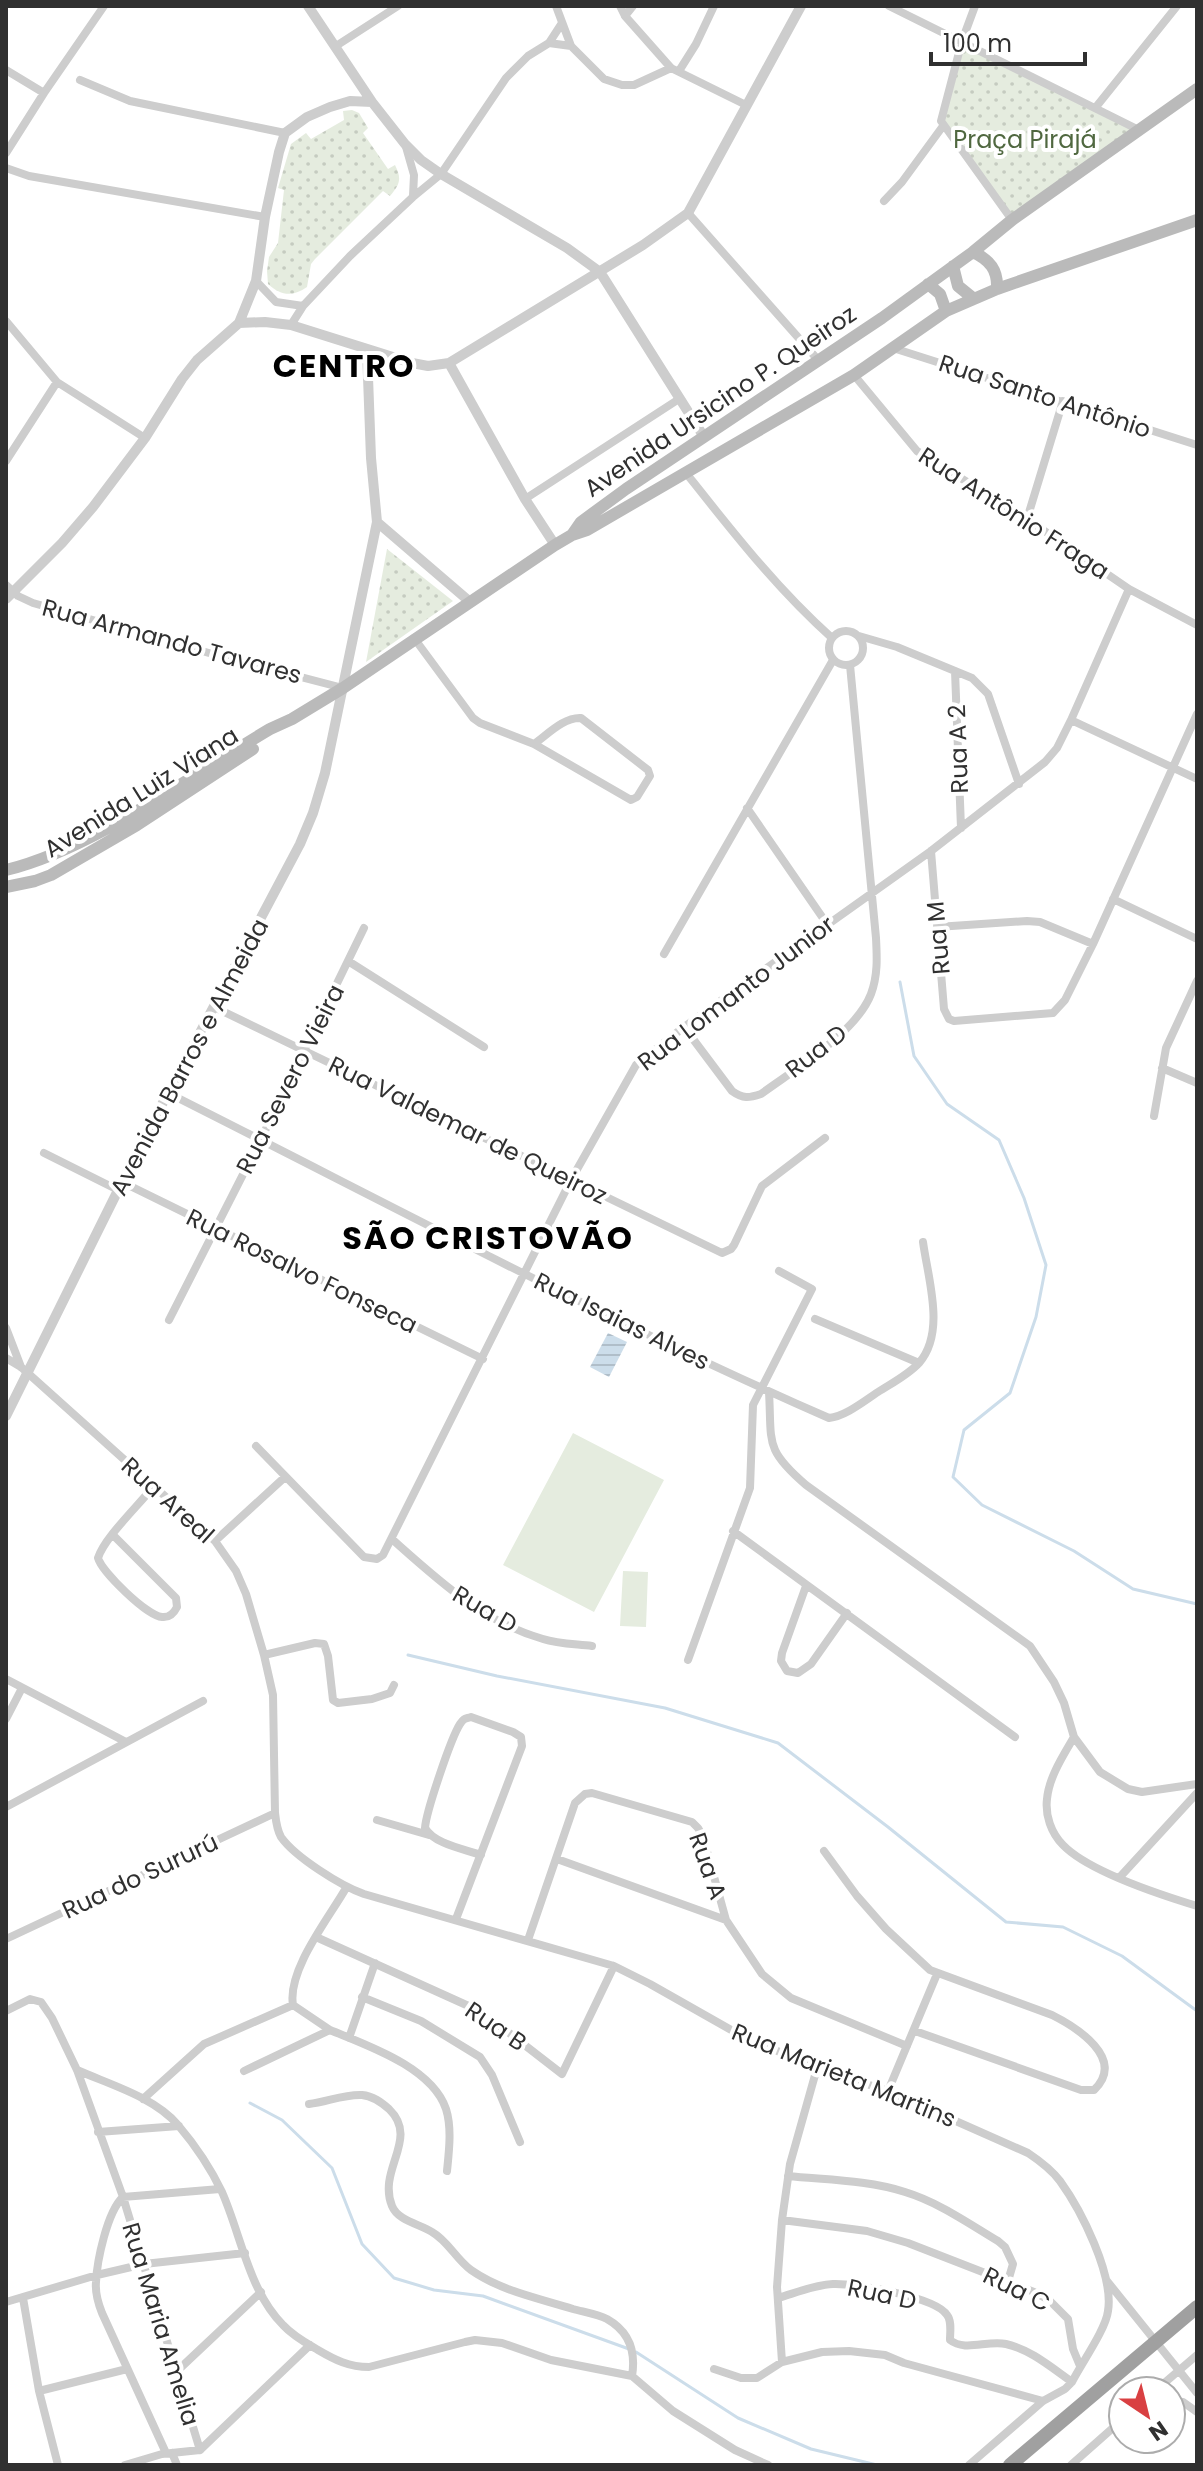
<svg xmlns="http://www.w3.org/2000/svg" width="1203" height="2471" viewBox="0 0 1203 2471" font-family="Poppins,sans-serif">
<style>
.grass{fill:url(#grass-dots)}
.garden{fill:#e5ecdf}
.water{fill:url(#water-rules)}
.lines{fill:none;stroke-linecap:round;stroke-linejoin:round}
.stream{stroke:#ccddea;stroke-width:3}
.minor{stroke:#cdcdcd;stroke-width:8}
.tertiary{stroke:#cdcdcd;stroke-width:10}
.secondary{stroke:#bababa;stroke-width:12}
.trunk{stroke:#a0a0a0;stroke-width:14}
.labels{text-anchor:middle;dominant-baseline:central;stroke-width:8;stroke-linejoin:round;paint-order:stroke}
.park-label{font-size:24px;fill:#506840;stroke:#fff}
.street-label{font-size:24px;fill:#303030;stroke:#fff}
.district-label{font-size:32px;font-weight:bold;letter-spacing:2px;fill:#000;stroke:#fff}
</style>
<defs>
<pattern id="grass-dots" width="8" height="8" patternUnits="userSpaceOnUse" patternTransform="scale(2)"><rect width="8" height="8" fill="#e5ecdf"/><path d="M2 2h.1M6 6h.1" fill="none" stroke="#c5cbc0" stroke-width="1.8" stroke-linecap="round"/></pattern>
<pattern id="water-rules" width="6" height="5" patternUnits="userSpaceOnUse" patternTransform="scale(2)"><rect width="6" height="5" fill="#ccddea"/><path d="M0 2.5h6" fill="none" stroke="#b0bec9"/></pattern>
</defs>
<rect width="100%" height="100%" fill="#fff"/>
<path class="grass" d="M962,41L1139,130L1012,220L943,126Z
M352,110L359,113L368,128L363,133L388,169L395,165C402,179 400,184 390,196L383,191L315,259L311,264L307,287C293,297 281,296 268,284L267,271L269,257L278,243L284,190L278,188L291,144L306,133L311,139L344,120L343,111Z
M387,549L453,601L366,662Z"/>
<path class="garden" d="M573,1433L664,1480L594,1612L503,1565Z
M623,1571L648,1572L646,1627L620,1626Z"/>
<path class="water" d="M608,1333L627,1342L609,1377L590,1367Z"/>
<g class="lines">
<path class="stream" d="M900,982L914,1056L947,1104L999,1140L1024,1198L1046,1265L1036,1317L1010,1393L964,1430L953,1477L982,1505L1074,1551L1133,1589L1197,1604
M408,1655L497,1676L665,1708L778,1743L888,1827L1006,1922L1063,1927L1122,1956L1197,2011
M250,2103L282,2120L332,2168L362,2244L394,2278L434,2290L483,2296L629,2349
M636,2352L738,2418L811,2449L877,2465"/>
<path class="minor" d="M556,6L571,46
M620,6L625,16L671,68L746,105
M889,6L1139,130
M975,6L962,41L941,121L1012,220
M625,16L633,6
M549,43L571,46L604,79L622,85H634L671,68
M336,46L398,6
M6,70L44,93
M679,71L696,44L714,6
M80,80L130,101L285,133
M1096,107L1177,6
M406,147L414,175L413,196
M6,153L44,93L104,6
M6,168L29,176L265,217
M884,201L902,182L943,126
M688,213L819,361
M256,281L276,302L303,306
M6,321L57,382L145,438
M291,325L303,306L350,256L413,197L441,174L506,78L528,56L549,43L562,23
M893,348L1197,445
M854,375L917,451L1027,519L1129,589L1197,625
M6,461L57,382
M686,473C732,531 777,589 832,638
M525,499L679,399
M1027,519L1063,401
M6,585L18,596L33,603L216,655L343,688
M829 648a17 17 0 1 1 34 0a17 17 0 1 1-34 0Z
M859,636L897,647L972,678L988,694L1019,784
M414,638L473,718L480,723L534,744L631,800L637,797L650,776L648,770L581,718C564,717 548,734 534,744
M955,671L961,828
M1071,720L1197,779
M747,808L827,924
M931,851L944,1009L949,1019L954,1021L1053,1013L1065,1000L1093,944L1197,714
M1113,899L1197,939
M937,927L1027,921L1040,922L1093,944
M664,954L833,660
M348,961L484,1047
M214,1007L722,1253L731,1249L734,1245L762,1186L825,1138
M684,1027L732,1091C743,1099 749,1098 761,1094C795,1069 856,1033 871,994C878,975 877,957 876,938L850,665
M1162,1068L1197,1083
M168,1093C387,1203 605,1320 829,1418C846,1416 864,1401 878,1392C892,1383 908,1375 919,1363C946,1332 928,1279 923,1242
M1154,1116L1166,1048L1197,981
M44,1153L118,1190
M122,1182L483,1359
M815,1319L919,1363
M169,1320L261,1139L364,928
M6,1328L21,1367
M6,1358L21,1367L215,1541L236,1571L246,1594L264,1655L273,1695L275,1813C276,1822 277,1830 281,1837C295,1857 341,1886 364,1894L614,1966L650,1984L740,2035L817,2068L888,2091L1028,2153C1040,2161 1051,2169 1060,2181C1081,2210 1114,2275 1108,2311C1106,2329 1081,2364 1072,2382L1065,2389L1043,2401L969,2465
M769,1392C772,1443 764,1449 806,1485L1030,1646L1054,1682L1064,1703L1074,1737L1100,1772L1128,1789L1142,1792L1197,1784
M256,1446L364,1557L377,1559L383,1555L571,1180L636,1065L684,1027L931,851L1045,762L1057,748L1071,720L1129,589
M733,1531L1015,1737
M113,1535L176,1598L177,1607C174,1613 170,1618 162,1617C147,1616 102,1572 98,1558C104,1538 139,1505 153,1487
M393,1540C438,1580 483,1622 543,1639C558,1644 576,1644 592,1646
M215,1541L285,1477
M806,1586L782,1653L781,1661L787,1671L798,1673L811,1664L847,1613
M264,1655L315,1643L324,1644L328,1656L333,1700L338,1703L372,1699L390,1693L394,1685
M688,1660L750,1488L753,1405L812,1289L779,1271
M6,1679L126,1742
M6,1719L22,1688
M1074,1737C1063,1756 1049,1777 1047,1799C1045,1815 1051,1833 1063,1845C1088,1871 1161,1895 1197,1906
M6,1807L203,1701
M377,1820L429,1835
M824,1851L857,1896L886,1929L930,1970L1052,2015C1076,2027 1127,2059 1094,2090H1081L915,2031
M557,1859L726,1920
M1119,1878L1197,1793
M456,1919L522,1746L521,1737L513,1732L471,1717C465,1719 464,1718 460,1724C451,1738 426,1812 425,1828C434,1844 464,1849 481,1855
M316,1937L473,2008L495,2022L562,2074L614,1966
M6,1939L275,1813
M528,1940L575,1803L585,1794L592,1793L692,1822L698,1828L703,1837L726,1920L762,1974L791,1998L907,2046
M362,1997L421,2021L480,2057L492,2075L520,2142
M293,2005C287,1970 329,1918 346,1888
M6,2011L30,1999L41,2002L52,2018L77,2070L123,2197L200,2450
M349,2038L375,1963
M77,2070C111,2085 154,2097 178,2125C195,2145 211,2169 222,2192C241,2235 249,2291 283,2325C293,2336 306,2343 318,2350C335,2360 349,2367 369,2367L465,2342L475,2340L502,2343L551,2360L632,2376L673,2411L735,2450L768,2465
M244,2071L330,2030C366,2045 432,2067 446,2109C452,2128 449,2151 447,2171
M888,2091L937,1974
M143,2099L204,2044L293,2005L330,2030
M309,2104C327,2102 344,2094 362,2095C373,2096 381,2102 389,2109C420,2139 377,2169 392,2206C398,2221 420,2224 432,2232C448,2241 456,2259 471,2270C501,2291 538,2298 573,2309C584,2312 597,2314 607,2319C630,2332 636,2352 632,2376
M98,2132L179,2126
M788,2176C826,2180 868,2180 905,2192C938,2202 968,2223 998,2241L1005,2247L1013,2264L1008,2281
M782,2220L867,2231L908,2243L1034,2292L1049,2300L1068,2319L1073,2349L1080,2366
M1107,2281L1197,2393
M23,2298L39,2391L58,2465
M778,2298C795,2293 814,2285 833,2284C854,2283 936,2297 947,2315C952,2321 950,2332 950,2340C965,2352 987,2340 1006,2344C1030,2349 1052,2368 1072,2382
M6,2302L97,2275L144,2264L245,2253
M782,2362L777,2287L782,2220L790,2164L817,2068
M714,2369L741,2378H757L782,2362L822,2352L849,2351L885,2355L904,2363L1043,2401
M175,2373L261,2292
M39,2391L127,2369
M1155,2391L1197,2355
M1171,2401L1183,2402L1197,2412
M200,2450L310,2345
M166,2453L102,2313C98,2303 95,2293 96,2282C97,2261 107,2212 123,2197L220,2189
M172,2453L177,2465
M125,2465L162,2454L200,2450
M1071,2465L1123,2419"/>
<path class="tertiary" d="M308,6L372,102L405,144L421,160L441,174L567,248L600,272L704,437
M239,323L265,322L291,325L412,363L428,366L449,363L643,245L688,213L801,6
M449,363L525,499L555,545
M377,522L469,601
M6,599L62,543L93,507L145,438L182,379L197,360L239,323L256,281L265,217L279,152L285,133L307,117L330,107L350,101L372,102
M6,1416L140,1146L300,844L313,813L325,773L377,522L371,458L367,350"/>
<path class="secondary" d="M973,252C990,260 998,270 997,289
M953,266L958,286L974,299
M928,284L940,294L946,311
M572,535L581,522L626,489L882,318L973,252L1012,220L1197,89
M6,870C95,848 190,776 270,729L292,719L343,688L555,545L572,535L587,530L854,375L946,311L997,289L1197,220
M6,887L35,881L51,875L137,825L253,749"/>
<path class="trunk" d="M1010,2465L1197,2307"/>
</g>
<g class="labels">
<g class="park-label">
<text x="1025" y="139">Praça Pirajá</text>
</g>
<g class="street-label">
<text transform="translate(1045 396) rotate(18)">Rua Santo Antônio</text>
<text transform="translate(720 401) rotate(-34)">Avenida Ursicino P. Queiroz</text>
<text transform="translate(1014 513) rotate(33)">Rua Antônio Fraga</text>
<text transform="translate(172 641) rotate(15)">Rua Armando Tavares</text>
<text transform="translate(958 749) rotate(-92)">Rua A 2</text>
<text transform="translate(141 792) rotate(-32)">Avenida Luiz Viana</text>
<text transform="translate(938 938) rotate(-95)">Rua M</text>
<text transform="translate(736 993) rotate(-37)">Rua Lomanto Junior</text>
<text transform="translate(816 1051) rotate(-38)">Rua D</text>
<text transform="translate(189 1057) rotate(-62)">Avenida Barros e Almeida</text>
<text transform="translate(290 1079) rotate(-63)">Rua Severo Vieira</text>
<text transform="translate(468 1130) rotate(26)">Rua Valdemar de Queiroz</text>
<text transform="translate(302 1271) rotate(26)">Rua Rosalvo Fonseca</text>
<text transform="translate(622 1321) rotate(26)">Rua Isaias Alves</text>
<text transform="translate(168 1500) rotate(42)">Rua Areal</text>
<text transform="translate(485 1609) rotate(30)">Rua D</text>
<text transform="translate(708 1866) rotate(71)">Rua A</text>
<text transform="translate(140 1876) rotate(-25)">Rua do Sururú</text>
<text transform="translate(496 2026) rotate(34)">Rua B</text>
<text transform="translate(844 2075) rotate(22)">Rua Marieta Martins</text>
<text transform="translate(1017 2289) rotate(26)">Rua C</text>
<text transform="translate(882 2294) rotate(12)">Rua D</text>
<text transform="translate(161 2324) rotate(73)">Rua Maria Amelia</text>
</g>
<g class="district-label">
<text x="344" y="365">CENTRO</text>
<text x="488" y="1237">SÃO CRISTOVÃO</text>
</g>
</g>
<rect width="1203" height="2471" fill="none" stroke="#303030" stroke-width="16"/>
<g transform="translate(1147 2415) rotate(145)"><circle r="38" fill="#ffffff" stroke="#acacac" stroke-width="2"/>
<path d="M0-6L14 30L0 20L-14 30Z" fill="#d94042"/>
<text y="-12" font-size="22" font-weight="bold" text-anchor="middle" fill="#303030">N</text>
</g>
<path d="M931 52v12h154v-12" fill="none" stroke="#303030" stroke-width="4"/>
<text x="943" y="52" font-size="24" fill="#303030" stroke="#ffffff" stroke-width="6" paint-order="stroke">100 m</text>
</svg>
